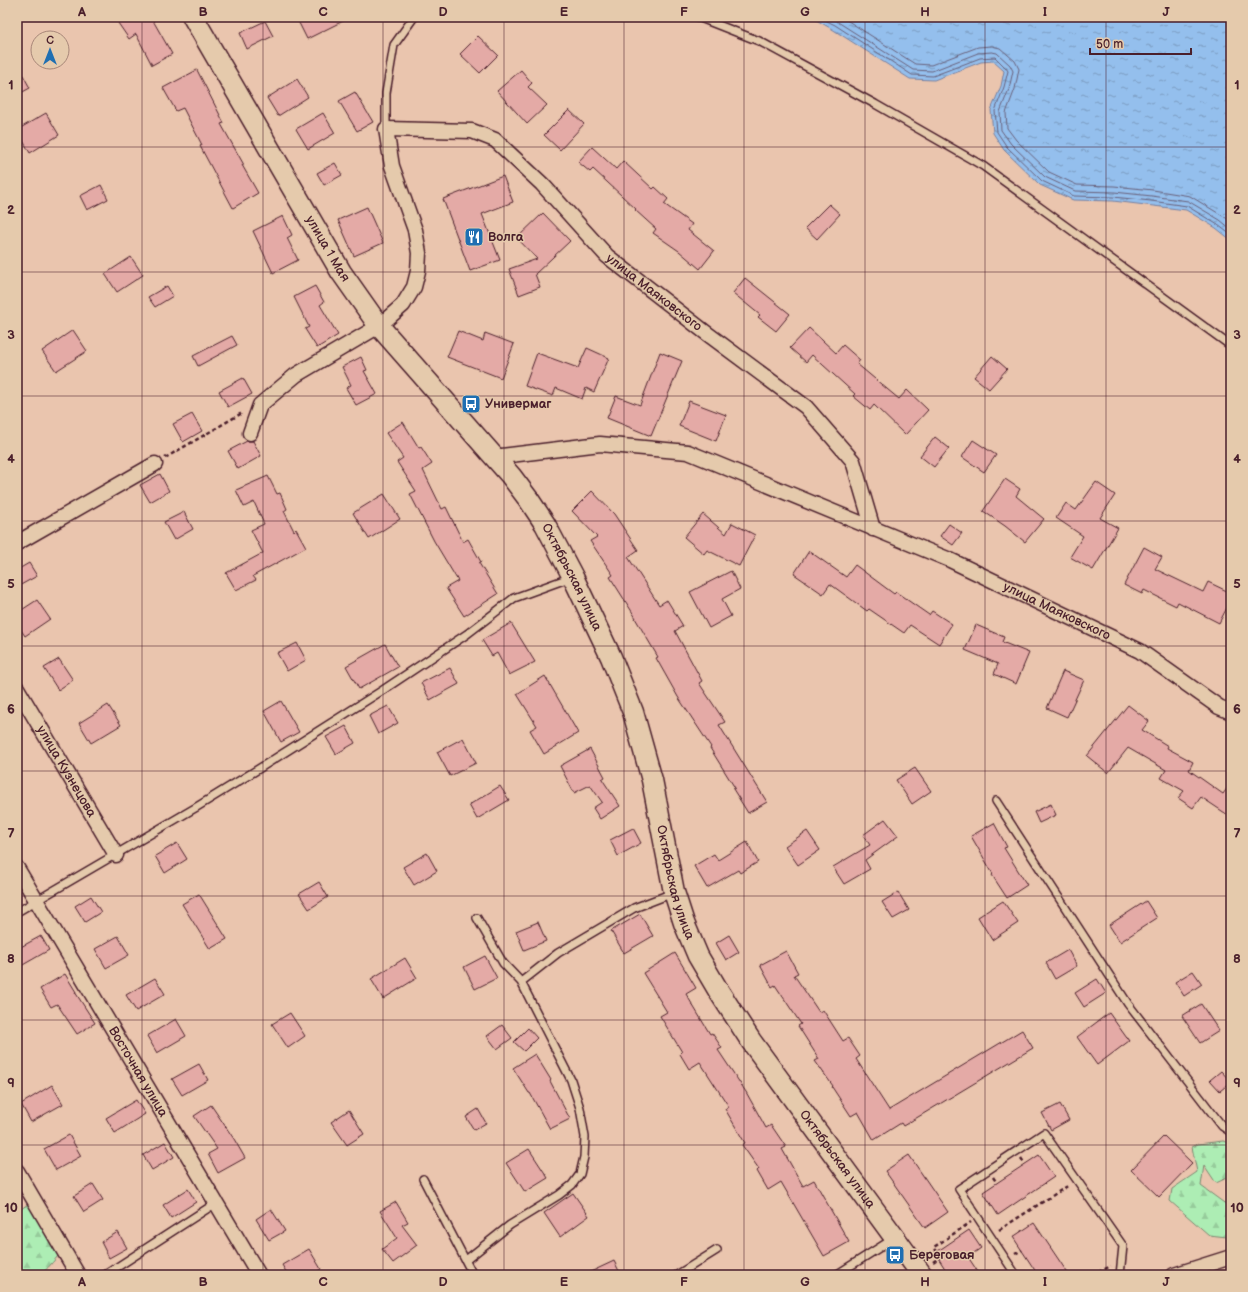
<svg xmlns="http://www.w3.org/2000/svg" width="1248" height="1292" viewBox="0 0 1248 1292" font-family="'Balsamiq Sans',sans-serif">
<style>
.forest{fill:url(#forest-firs);stroke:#7c8670}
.water{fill:url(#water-ripples);stroke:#767f9f}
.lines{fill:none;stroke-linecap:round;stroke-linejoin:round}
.shore{stroke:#685f79;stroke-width:1}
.building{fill:#e4aaa6;stroke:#4a1f2b}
.lane-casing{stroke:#4a1f2b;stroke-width:10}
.street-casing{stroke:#4a1f2b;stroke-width:17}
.secondary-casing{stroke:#4a1f2b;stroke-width:23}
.path{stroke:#4a1f2b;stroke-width:2.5;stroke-dasharray:4 3;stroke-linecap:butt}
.lane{stroke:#e5caac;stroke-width:7}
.street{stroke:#e5caac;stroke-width:14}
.secondary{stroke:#e5caac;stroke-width:20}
.grid{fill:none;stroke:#4a1f2b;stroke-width:1;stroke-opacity:0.55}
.labels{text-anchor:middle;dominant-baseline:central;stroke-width:3;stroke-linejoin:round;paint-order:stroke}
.poi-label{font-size:13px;font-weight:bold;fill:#4a1f2b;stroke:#e5caac;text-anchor:start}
.street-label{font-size:13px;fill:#4a1f2b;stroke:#e5caac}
.neatline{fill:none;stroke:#4a1f2b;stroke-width:1.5}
.grid-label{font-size:13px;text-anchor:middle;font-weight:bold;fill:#4a1f2b}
</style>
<defs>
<pattern id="forest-firs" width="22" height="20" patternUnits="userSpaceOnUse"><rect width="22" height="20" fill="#adedb4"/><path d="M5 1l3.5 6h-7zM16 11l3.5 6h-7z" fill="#96cb9b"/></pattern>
<pattern id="water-ripples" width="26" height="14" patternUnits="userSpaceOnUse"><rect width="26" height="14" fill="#94bfed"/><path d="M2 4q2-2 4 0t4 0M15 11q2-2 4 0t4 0" fill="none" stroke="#7b9bc0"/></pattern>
</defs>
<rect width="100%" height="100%" fill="#eac5ae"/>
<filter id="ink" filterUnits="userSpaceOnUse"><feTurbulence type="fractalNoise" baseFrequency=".025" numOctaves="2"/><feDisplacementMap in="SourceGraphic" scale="8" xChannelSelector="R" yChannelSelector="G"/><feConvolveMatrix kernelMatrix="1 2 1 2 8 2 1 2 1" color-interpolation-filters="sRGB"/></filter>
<g filter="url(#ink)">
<path class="forest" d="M1223,1141L1231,1143V1176L1216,1183L1204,1165L1201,1186L1231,1208V1230L1227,1237L1209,1235L1170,1201L1172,1189L1197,1172L1192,1147L1198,1144Z
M28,1204L58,1256C41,1276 43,1275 17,1275V1212Z"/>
<path class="water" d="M811,17H1231V240L1216,228L1186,210L1113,201L1073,200L1040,185L1004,150L993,133L991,110L1001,86L1004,71L993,61L981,62L934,80L910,79L832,29Z"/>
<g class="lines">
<path class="shore" d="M819,17L835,25L912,75L933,76L980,58L995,57L1006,68L1008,71L1004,87L995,111L997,132L1007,147L1042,181L1074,196L1113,197L1151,201L1187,206L1218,225L1231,235
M830,17L913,70L932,71L978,53L992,52L997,53L1010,65L1013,71L1009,89L1000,112L1001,130L1011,144L1045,177L1075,191L1114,192L1152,196L1188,201L1220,220L1231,229
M842,17L915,64L931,65L978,47L992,46L1000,48L1015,61L1019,69L1015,89L1006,113L1007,128L1016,140L1049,172L1077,185L1114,186L1153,190L1190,196L1231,221"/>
</g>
<path class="building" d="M127,17H151L172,54L152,65L136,34L129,39L118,23Z
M296,17H351L307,39Z
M265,21L273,36L247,49L240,33Z
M478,36L498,55L480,73L460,54Z
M17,64L30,88L17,95Z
M197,70L224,123L221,124L244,165H242L258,193L233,208L200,146L202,145L183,108L176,111L163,88Z
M521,70L532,83L528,87L547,105L527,124L497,91Z
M297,79L308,97L278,116L267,98Z
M355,92L373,122L357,131L339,101Z
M569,110L584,124L560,150L544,135Z
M46,113L59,135L30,153L17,130Z
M323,113L335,133L308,149L296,129Z
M592,147L616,169L623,161L653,189L655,187L668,199L664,204L692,224L688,230L714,251L700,269L679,251L653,233L656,229L635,210L636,209L593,169L590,172L578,162Z
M335,163L342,175L324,185L317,173Z
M503,176L513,202L482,214L500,260L470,271L443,199Z
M101,185L108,199L87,210L80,196Z
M829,204L840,214L817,239L805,228Z
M367,207L383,243L354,256L338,220Z
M543,213L570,241L535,274L540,287L519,295L509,269L537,259L517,238Z
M283,216L292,235L287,238L298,260L273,273L253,231Z
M131,257L143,275L117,292L105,274Z
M745,278L790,314L776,331L758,317L760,315L733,293Z
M167,286L173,296L155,307L148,297Z
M315,286L324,302L320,305L338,335L317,348L305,329L309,327L294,297Z
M809,328L836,353L843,345L860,360L857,364L899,399L907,390L928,410L905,435L874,405L870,410L853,396L855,394L812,355L806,362L790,348Z
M73,330L87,351L56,371L42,351Z
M458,331L483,341L485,333L514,344L501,378L447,357Z
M232,336L237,345L198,366L193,356Z
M587,348L609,358L594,392L586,388L582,399L556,388L553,396L525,386L537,353L578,368Z
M660,352L682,361L651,436L607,418L616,396L640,405Z
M992,356L1007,369L989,389L974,377Z
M361,357L367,370L364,371L377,394L356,405L346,388L351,385L342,367Z
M243,378L252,394L228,407L219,391Z
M689,401L726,415L716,441L679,426Z
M192,414L202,431L183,442L173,424Z
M403,422L419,448L421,447L432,464L423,470L442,509L446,507L463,542L468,539L481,562L479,563L498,594L464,616L446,588L458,581L434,541L410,494L416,491L397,462L403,458L386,433Z
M935,437L949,448L934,467L920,456Z
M973,440L996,455L984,472L962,457Z
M247,441H253L261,456L238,469L228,451Z
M160,474L169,491L150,502L140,485Z
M268,476L277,494L280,493L287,509L284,511L294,531L296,529L306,547L253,576L256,580L236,590L226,573L263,553L251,530L264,524L254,502L244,507L236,490Z
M1005,479L1020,489L1016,496L1044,519L1025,542L1005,526L983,511Z
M1096,482L1115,495L1100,518L1118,528L1093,570L1070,557L1083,536L1056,518L1066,503L1076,510Z
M592,491L614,514L638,550L628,557L659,605L667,600L683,626L675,631L702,681L699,683L725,722L719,725L767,802L748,813L733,789L735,788L710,748L711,747L678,697L656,658L658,657L635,618H636L610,577L613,575L590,541L597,537L572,511Z
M384,494L400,519L369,539L353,513Z
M184,512L193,529L174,540L164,522Z
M703,514L726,534L732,523L755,535L739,566L707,550L704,554L684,537Z
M949,524L962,533L953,545L940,536Z
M1144,547L1162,557L1155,569L1203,592L1208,582L1231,593V600L1219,623L1178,602L1176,606L1144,590L1142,594L1124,585Z
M809,551L846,577L855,565L894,594L896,592L929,615L932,611L952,624L939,644L910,625L904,633L869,609L867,611L830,584L823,594L794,574Z
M29,563L37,576L17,587V570Z
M731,571L740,589L722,599L731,616L709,628L690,592Z
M37,600L50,619L25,636L17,624V613Z
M511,623L535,662L509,675L497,653L492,656L482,640Z
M976,625L1004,637L1002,642L1029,653L1016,684L994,674L998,664L965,650Z
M297,643L306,660L287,671L277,653Z
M385,644L398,667L359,689L346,666Z
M59,659L73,680L58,690L44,668Z
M450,668L459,684L430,700L421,683Z
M1063,671L1084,680L1067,717L1047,708Z
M545,676L578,733L544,754L530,730L537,726L517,694Z
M281,701L299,732L281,742L264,711Z
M108,705L121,725L91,743L79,723Z
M1128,705L1149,721L1142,730L1168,746L1167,748L1193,762L1189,770L1223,794L1231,783V817L1201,797L1193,808L1178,798L1184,791L1161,778L1166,770L1128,748L1108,773L1087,756Z
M388,706L398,723L378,734L369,716Z
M346,726L355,743L336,754L326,737Z
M463,738L476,763L450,776L437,752Z
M590,749L605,777L602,779L620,806L600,819L593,808L602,802L590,785L574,793L560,766Z
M915,768L931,791L912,804L896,780Z
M500,786L509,800L477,819L469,805Z
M1051,804L1056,815L1039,823L1034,812Z
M885,819L898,836L865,860L870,869L844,884L833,867L870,845L863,835Z
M994,823L1007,847L1004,848L1027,885L1007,898L992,875L993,874L971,836Z
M633,828L641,843L618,856L610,840Z
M807,831L820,850L798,865L785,846Z
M747,842L758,862L740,873L738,870L707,888L694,866L714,854L718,860Z
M177,843L187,859L165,873L155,856Z
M427,853L437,871L414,885L403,867Z
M319,882L328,897L309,909L299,894Z
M898,892L909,910L893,919L882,902Z
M199,894L227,939L210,949L182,904Z
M91,896L101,912L85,922L75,906Z
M1003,901L1018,923L992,940L978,917Z
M1146,901L1157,918L1120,942L1109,925Z
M640,914L653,936L624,953L611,931Z
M538,922L546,941L524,950L516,931Z
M729,935L739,952L726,960L716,943Z
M41,936L49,950L21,966L17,959V949Z
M118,936L129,955L106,968L95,949Z
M1068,950L1077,966L1055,979L1046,963Z
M786,951L798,973L794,975L819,1012L823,1010L843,1041L848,1038L860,1056L856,1059L889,1110L1022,1030L1033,1048L903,1126L901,1123L874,1140L858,1112L851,1116L832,1087L833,1086L815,1061L819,1059L798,1026L801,1024L775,985L772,987L760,965Z
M675,953L696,988L686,994L710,1034L712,1033L722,1048L718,1050L746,1092L766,1128L771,1125L786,1147L782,1149L803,1186L814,1180L849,1242L824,1256L781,1182L768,1190L757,1171L759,1169L742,1145L745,1143L725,1109L729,1107L700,1062L689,1069L680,1054L682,1052L660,1016L667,1012L643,973Z
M485,956L497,978L475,989L464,967Z
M405,958L417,978L383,999L371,979Z
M1193,971L1202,984L1184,996L1175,982Z
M65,974L76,992H75L95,1023L77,1034L57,1004L51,1007L40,989Z
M155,978L165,994L136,1011L126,995Z
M1097,979L1106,993L1084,1007L1075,993Z
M1201,1004L1219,1031L1200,1043L1182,1016Z
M290,1013L305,1036L288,1048L272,1024Z
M1109,1013L1129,1041L1097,1065L1077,1037Z
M176,1019L186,1036L157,1053L147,1036Z
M502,1025L512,1038L497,1049L487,1036Z
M528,1028L537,1038L524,1051L514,1042Z
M535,1054L551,1080L550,1081L570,1119L550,1129L530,1093H529L513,1068Z
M199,1064L208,1080L182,1095L172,1079Z
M1221,1071L1231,1082L1220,1091L1210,1080Z
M52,1085L63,1104L31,1122L21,1104Z
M136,1100L145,1114L115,1133L106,1118Z
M1060,1104L1069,1120L1051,1130L1042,1113Z
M211,1105L234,1139L245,1158L218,1173L208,1154L217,1149L194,1116Z
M478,1109L486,1123L474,1130L466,1117Z
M349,1110L364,1134L347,1145L331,1122Z
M69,1135L81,1156L56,1170L44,1149Z
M1164,1136L1192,1163L1159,1197L1131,1170Z
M165,1142L174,1157L152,1170L143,1155Z
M529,1149L548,1178L525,1192L506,1163Z
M909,1155L948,1212L925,1228L885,1171Z
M1039,1155L1054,1177L998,1215L983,1192Z
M93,1184L103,1200L84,1212L74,1196Z
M188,1189L196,1202L171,1218L163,1205Z
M573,1193L589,1216L560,1237L544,1213Z
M396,1202L408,1222L402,1225L417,1245L393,1263L382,1249L397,1238L380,1211Z
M271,1209L285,1231L269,1240L256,1219Z
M1034,1223L1069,1275H1038L1013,1237Z
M969,1230L981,1248L968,1257L980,1275H949L935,1253Z
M118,1232L127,1248L109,1258L101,1242Z
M309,1249L321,1269L311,1275H288L282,1265Z
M614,1261L621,1275H584Z"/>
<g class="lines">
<defs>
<path id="lane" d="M698,17L759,41L875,104L983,166L1231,346
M386,129V93L394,45L414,17
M996,801L1128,1004L1222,1126L1231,1132
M17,912L195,808L260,768L383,690L467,634L514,598L572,577
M521,982L558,953L634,908L673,893
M423,1179L473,1275
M466,1260L510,1225L559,1195L572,1185L580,1174L584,1157L585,1137L580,1108L571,1080L521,982L503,963L477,918
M105,1275L216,1203
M677,1275L717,1250
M836,1275L893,1239
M1016,1275L959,1189L1044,1133L1123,1246L1120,1275"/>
<g id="street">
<path id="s1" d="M250,433L260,405L296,375L379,326L403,305L414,287L418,271L419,253L415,230L392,166L386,129L472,131L495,140L542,184L607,256L705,332L806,407L853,461L873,529"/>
<path id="s2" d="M494,457L600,444L688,452L950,560L1140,651L1219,707L1231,712"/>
<path d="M17,543L155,464"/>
<path id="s3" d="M17,688L116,855"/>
<path id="s4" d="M17,868L259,1275"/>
<path d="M17,1171L78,1275"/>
<path d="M1174,1275L1231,1257"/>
</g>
<g id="secondary">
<path id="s5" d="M193,17L341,272L379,326L511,476L529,500L545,524L573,577L611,657L633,712L652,780L674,892L684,923L698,956L718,990L751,1041L922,1275"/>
</g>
</defs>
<use href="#lane" class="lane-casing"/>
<use href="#street" class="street-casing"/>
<use href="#secondary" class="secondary-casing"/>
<path class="path" d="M165,458L242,413
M1021,1158L1025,1164
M993,1177L997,1183
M999,1230L1069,1185
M1015,1254L1022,1250
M933,1262L940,1257L934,1247L971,1222
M1092,1275L1111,1266"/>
<use href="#lane" class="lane"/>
<use href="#street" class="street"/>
<use href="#secondary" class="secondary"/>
</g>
</g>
<path class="grid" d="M142,17V1275M263,17V1275M383,17V1275M504,17V1275M624,17V1275M744,17V1275M865,17V1275M985,17V1275M1106,17V1275M17,147H1231M17,272H1231M17,396H1231M17,521H1231M17,646H1231M17,771H1231M17,896H1231M17,1020H1231M17,1145H1231"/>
<defs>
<symbol id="restaurant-square" viewBox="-11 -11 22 22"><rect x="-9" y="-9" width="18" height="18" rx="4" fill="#1f6fb2" stroke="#e5caac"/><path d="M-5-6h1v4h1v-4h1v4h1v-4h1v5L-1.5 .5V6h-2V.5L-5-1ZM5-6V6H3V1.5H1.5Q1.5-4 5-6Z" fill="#fff"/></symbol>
<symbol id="bus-square" viewBox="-11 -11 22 22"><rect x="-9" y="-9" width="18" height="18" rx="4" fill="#1f6fb2" stroke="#e5caac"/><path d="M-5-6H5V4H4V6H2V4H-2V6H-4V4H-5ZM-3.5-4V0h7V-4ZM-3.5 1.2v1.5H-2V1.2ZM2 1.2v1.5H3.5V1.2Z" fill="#fff"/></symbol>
</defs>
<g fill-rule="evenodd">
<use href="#restaurant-square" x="463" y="226" width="22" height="22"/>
<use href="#bus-square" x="460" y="393" width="22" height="22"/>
<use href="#bus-square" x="884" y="1244" width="22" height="22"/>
</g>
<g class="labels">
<g class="poi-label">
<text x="488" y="237">Волга</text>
<text x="485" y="404">Универмаг</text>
<text x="909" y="1255">Береговая</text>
</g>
<g class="street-label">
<text stroke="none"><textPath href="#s5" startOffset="268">улица 1 Мая</textPath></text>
<text stroke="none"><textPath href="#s1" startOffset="721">улица Маяковского</textPath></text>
<text stroke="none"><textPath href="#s5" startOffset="679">Октябрьская улица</textPath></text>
<text stroke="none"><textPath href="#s2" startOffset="597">улица Маяковского</textPath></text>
<text stroke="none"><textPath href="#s3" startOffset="97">улица Кузнецова</textPath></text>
<text stroke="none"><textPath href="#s5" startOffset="1003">Октябрьская улица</textPath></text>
<text stroke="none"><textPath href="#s4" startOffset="237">Восточная улица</textPath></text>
<text stroke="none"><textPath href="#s5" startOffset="1327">Октябрьская улица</textPath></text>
</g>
</g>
<rect width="1248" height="1292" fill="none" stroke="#e5caac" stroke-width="44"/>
<g transform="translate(50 50)"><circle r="19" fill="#e5caac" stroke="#a78678"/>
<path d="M0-3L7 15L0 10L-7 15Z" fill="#1f6fb2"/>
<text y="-6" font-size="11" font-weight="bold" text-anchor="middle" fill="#4a1f2b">С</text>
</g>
<path d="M1090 48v6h101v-6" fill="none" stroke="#4a1f2b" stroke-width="2"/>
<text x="1096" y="48" font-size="12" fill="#4a1f2b" stroke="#e5caac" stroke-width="3" paint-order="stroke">50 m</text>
<rect x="22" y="22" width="1204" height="1248" class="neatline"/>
<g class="grid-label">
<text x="82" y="16">A</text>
<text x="203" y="16">B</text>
<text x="323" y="16">C</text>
<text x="443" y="16">D</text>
<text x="564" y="16">E</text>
<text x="684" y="16">F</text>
<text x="805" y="16">G</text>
<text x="925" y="16">H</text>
<text x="1045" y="16">I</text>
<text x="1166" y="16">J</text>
<text x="11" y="89">1</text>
<text x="1237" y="89">1</text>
<text x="11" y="214">2</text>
<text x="1237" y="214">2</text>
<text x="11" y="339">3</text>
<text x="1237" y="339">3</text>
<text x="11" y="463">4</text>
<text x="1237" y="463">4</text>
<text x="11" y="588">5</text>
<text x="1237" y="588">5</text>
<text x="11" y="713">6</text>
<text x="1237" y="713">6</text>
<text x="11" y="838">7</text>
<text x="1237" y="838">7</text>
<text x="11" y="963">8</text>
<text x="1237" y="963">8</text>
<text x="11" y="1087">9</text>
<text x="1237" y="1087">9</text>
<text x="11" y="1212">10</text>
<text x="1237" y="1212">10</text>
<text x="82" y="1286">A</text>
<text x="203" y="1286">B</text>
<text x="323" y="1286">C</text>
<text x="443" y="1286">D</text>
<text x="564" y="1286">E</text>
<text x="684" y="1286">F</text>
<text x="805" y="1286">G</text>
<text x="925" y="1286">H</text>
<text x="1045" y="1286">I</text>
<text x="1166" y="1286">J</text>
</g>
</svg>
